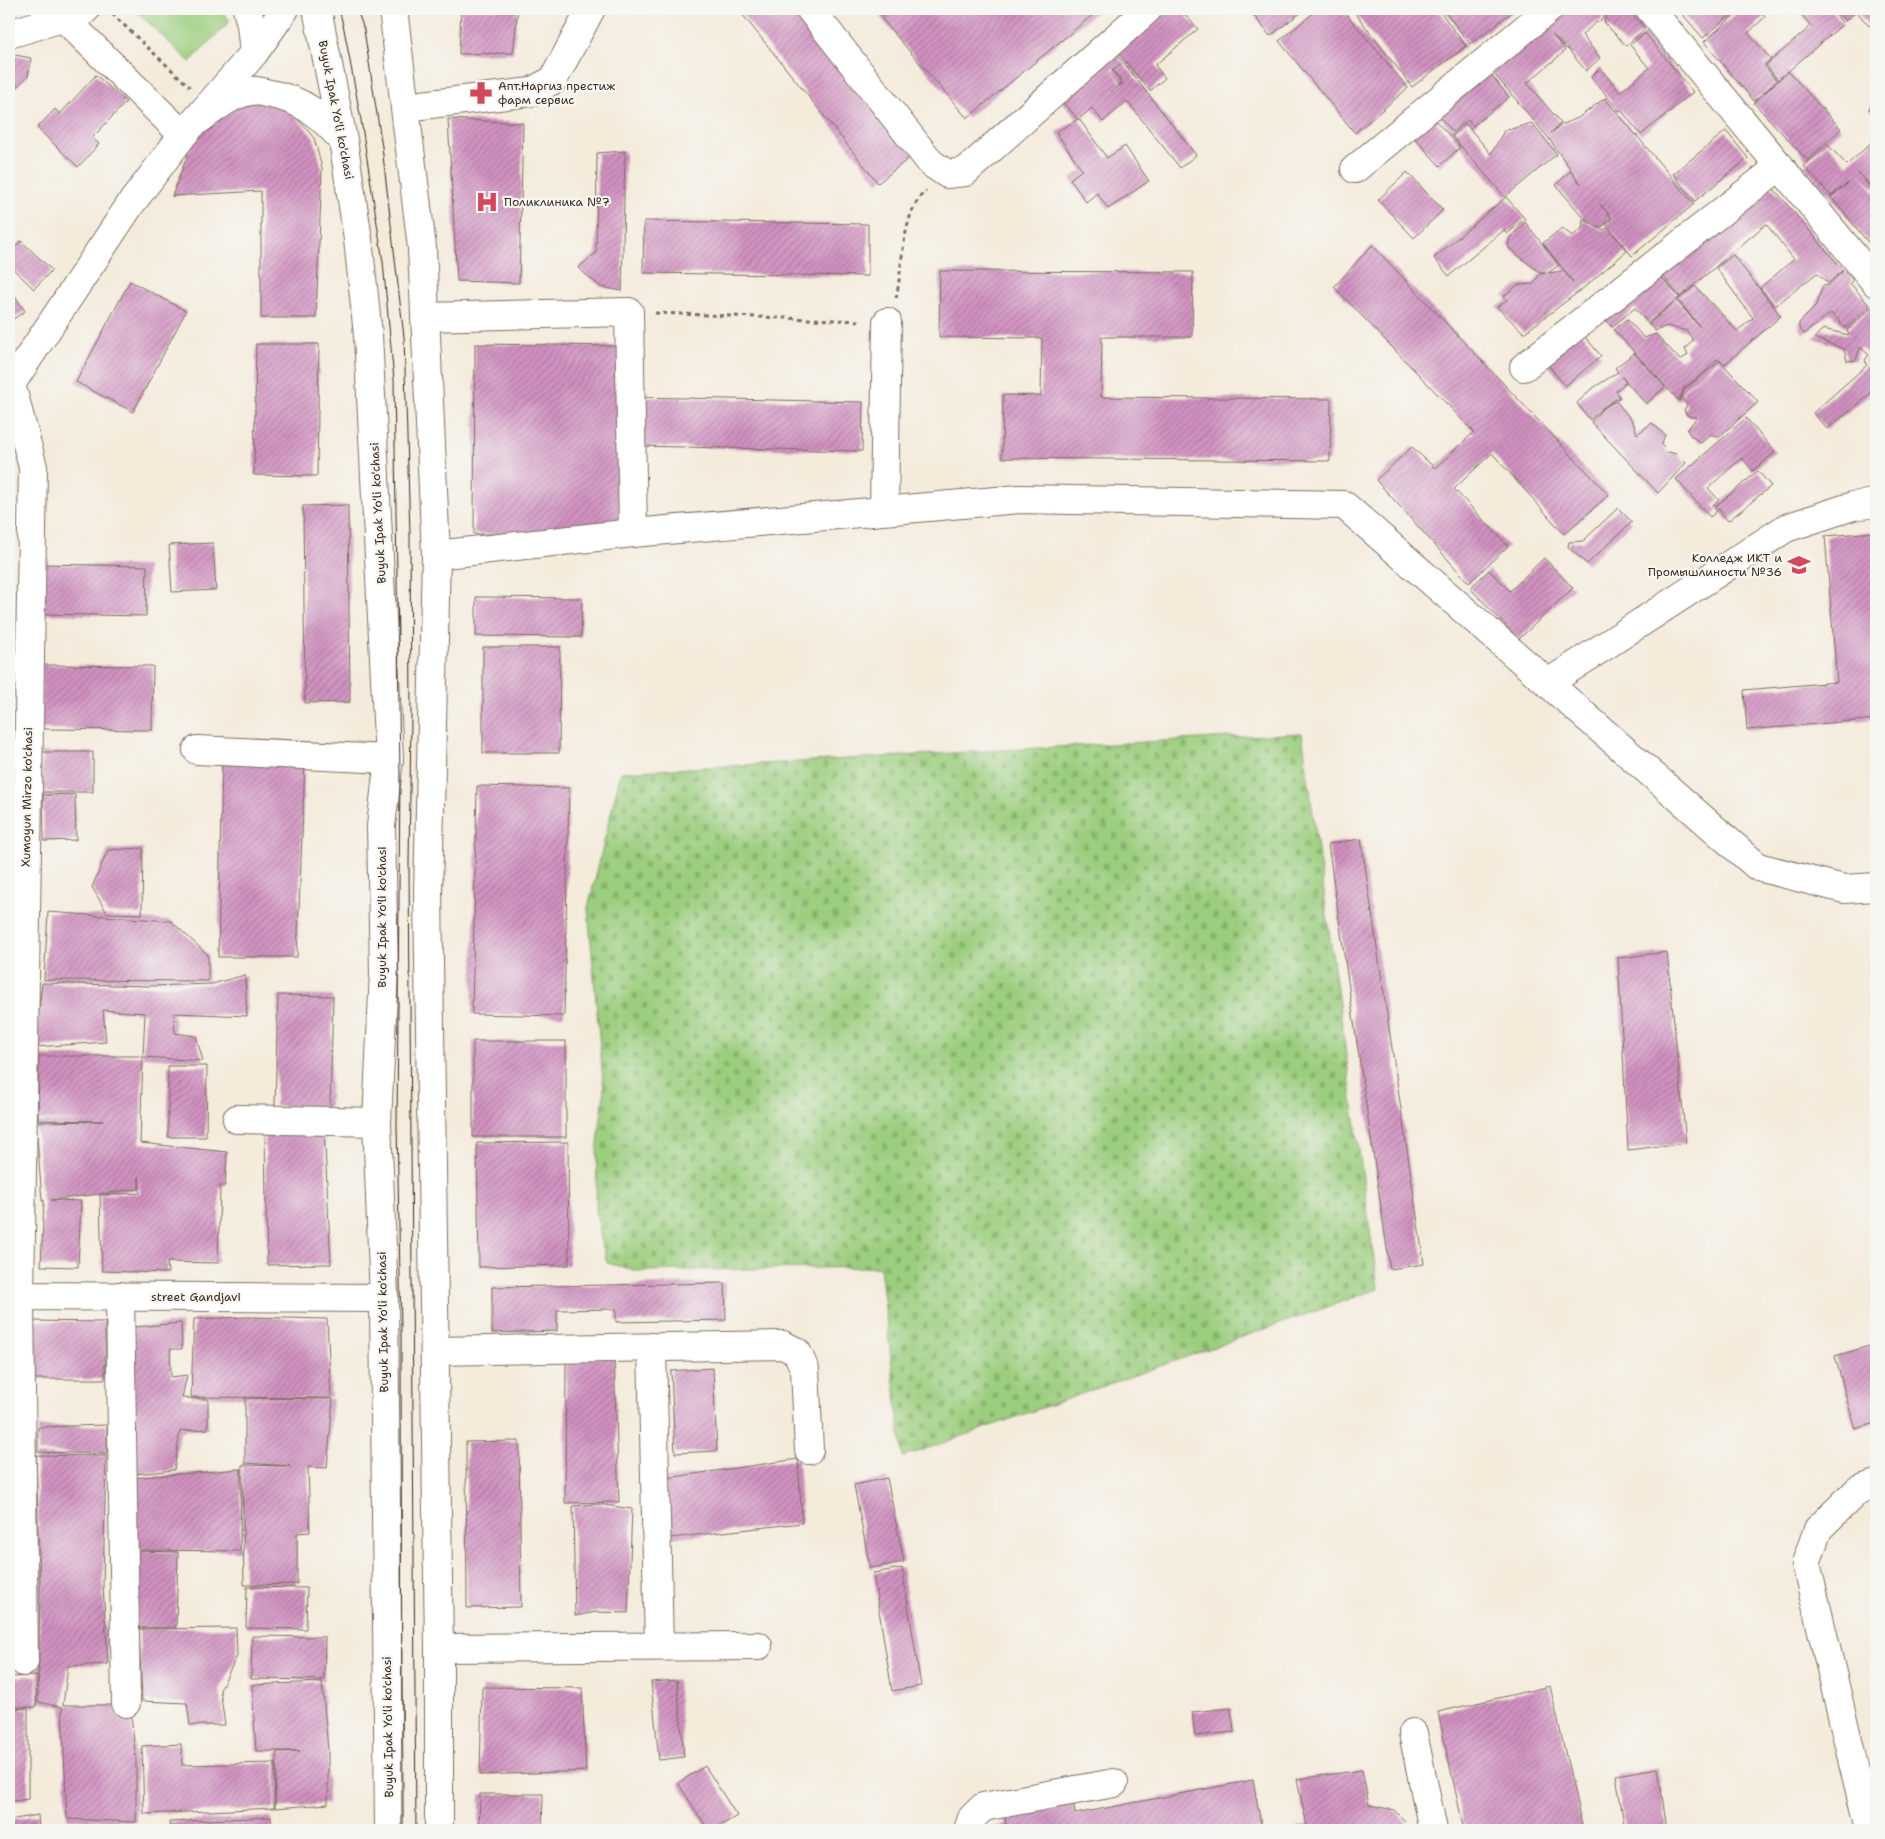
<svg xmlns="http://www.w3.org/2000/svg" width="1885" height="1839" viewBox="0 0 1885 1839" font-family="'Shantell Sans',sans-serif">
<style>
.grass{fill:#9bce7e;stroke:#6b7c4e}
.cemetery{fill:url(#cemetery-stones);stroke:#6b7c4e}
.building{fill:url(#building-hatch);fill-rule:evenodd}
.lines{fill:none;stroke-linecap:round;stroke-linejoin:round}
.minor-casing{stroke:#7c6e60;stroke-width:30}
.major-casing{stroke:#7c6e60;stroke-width:30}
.path{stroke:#7c6e60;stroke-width:3;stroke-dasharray:4 4;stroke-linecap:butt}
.minor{stroke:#fff;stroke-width:28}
.major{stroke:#fff;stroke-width:28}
.tram{stroke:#3b2a1e;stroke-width:1}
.labels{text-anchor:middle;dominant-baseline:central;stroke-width:4.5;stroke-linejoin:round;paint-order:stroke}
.poi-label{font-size:12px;fill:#3b2a1e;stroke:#f6f6f2;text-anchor:start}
.street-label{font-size:12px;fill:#3b2a1e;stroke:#f6f6f2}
</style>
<defs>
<pattern id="cemetery-stones" width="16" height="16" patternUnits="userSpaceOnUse" patternTransform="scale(1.25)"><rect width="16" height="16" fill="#9bce7e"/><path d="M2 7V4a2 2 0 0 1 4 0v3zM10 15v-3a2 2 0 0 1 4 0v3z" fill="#86b16c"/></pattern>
<pattern id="building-hatch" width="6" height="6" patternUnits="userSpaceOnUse" patternTransform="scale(1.25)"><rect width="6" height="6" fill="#d192c1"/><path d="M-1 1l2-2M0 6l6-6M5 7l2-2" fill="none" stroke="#ab779c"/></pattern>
</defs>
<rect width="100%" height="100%" fill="#f6f6f2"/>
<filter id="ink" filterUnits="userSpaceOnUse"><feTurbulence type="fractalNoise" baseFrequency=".02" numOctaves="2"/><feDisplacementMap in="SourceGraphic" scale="10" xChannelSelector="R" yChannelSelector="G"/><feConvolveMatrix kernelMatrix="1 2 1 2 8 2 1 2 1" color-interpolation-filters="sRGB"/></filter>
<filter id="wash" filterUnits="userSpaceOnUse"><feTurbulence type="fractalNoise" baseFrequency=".0096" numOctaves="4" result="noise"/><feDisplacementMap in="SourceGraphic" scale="20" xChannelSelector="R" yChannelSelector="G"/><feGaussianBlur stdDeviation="1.12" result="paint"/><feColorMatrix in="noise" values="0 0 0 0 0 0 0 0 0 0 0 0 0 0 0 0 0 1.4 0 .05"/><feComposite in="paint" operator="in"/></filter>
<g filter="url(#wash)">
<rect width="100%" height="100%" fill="#f4ebdb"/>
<path class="grass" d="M134,9H220L230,21L190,62Z"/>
<path class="cemetery" d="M1302,733L1378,1289L903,1457L880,1267L639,1271L607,1263L602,1243L596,1211L597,1152L604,1092L588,908L621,772Z"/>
<g id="blocks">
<path class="building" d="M461,9H518L513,53L459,54Z
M738,9H805L918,151L878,183Z
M876,9H888L881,15Z
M892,9H1100L967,118L881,18Z
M1161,9H1180L1198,29L1155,65L1165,78L1150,91L1114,48Z
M1249,9H1305L1270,36Z
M1318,9H1342L1408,88L1355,133L1279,41Z
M1352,9H1438L1466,46L1412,87Z
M1443,9H1516L1470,44Z
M1560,9H1627L1645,29L1626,46L1604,22L1609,10L1601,20L1594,24L1582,35L1600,58L1586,71L1567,48L1566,49L1553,35L1565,51L1527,83L1561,123L1551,133L1561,125L1578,118L1605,98L1694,204L1632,256L1606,224L1612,218L1600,204L1611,217L1601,228L1583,217L1556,185L1570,171L1581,184L1547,136L1488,67Z
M1678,9H1738L1703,38Z
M1741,9H1759L1765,17L1748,33L1771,59L1764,65L1777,81L1754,101L1704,42Z
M1759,9H1769L1764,14Z
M1797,9H1831L1843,24L1778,80L1766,65L1811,26Z
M1834,9H1859L1845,21Z
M1860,9H1876V21L1869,26L1857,12Z
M1645,33L1693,92L1641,135L1621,110L1619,111L1591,77L1600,68L1620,92L1649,68L1630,45Z
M1111,49L1123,62L1196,155L1180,168L1127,101L1103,122L1092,108L1079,119L1107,158L1125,146L1149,181L1108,209L1097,193L1086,202L1070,179L1082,170L1056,132L1078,119L1055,94ZM1121,64L1113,71L1123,83L1111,92L1121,83L1112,70Z
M15,55L31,58L28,76L9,94V61Z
M1485,67L1509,97L1473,126L1468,120L1453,132L1434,110Z
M1788,71L1841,129L1807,160L1754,103Z
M96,75L126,102L92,138L99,144L78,167L37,128L55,109L60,114Z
M246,95L289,109L314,138L322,168L316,318H261V191L172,196L197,130Z
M1876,101V116L1869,109Z
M1432,117L1460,147L1440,166L1412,135Z
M448,119L523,123L519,283L457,281Z
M1532,123L1557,154L1505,197L1452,136L1466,124L1491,154L1504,131Z
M1726,131L1748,158L1695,201L1673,174Z
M1876,138V187L1873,188L1858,172L1874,192L1876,191V252L1831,197L1848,183L1831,196L1804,166L1827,144L1847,165Z
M625,151L622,291L601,287L578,268L596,253L597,153Z
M1407,172L1443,210L1414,238L1378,200Z
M1768,182L1843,270L1828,283L1817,273L1775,306L1760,288L1794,259L1766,224L1680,297L1659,271Z
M1506,197L1525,219L1507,234L1504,230L1449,276L1434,258Z
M1583,219L1602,230L1608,228L1627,251L1581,290L1524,333L1497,307L1507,300L1504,296L1518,285L1533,284L1540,274L1546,273L1538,271L1510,249L1508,244L1510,238L1525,222L1559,265L1548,273L1564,271L1573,282L1543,243L1562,228L1572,236L1582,229Z
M644,221L868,224V276L643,273Z
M21,241L52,270L34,289L9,265V254Z
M1372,245L1609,495L1564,534L1492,453L1454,489L1508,546L1469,583L1376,480L1412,447L1435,468L1474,432L1334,287Z
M1733,255L1781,316L1725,364L1717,359L1704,373L1684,388L1679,401L1614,330L1627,319L1644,338L1656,334L1680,360L1688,355L1685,349L1693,340L1687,331L1667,326L1655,331L1649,324L1674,302L1648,323L1635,308L1612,327L1603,317L1657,272L1680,298L1676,300L1700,327L1678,300L1695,286L1737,331L1753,318L1716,268Z
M1844,270L1853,280L1850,283L1870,306L1846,328L1831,313L1804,334L1799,328V323L1815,307L1823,286L1828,285Z
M940,271L1193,272L1192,337H1102L1101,397L1331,399L1330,461L1002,458L1003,395L1041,396L1042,338L939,337Z
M130,281L186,311L133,412L76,382Z
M9,288L25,311L9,322Z
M1872,307L1876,312V384L1868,396L1827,429L1813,413L1867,365L1865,360L1869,355L1860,347L1856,360L1847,361L1844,349L1814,338L1823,329L1849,335L1847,330Z
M1581,332L1601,356L1565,386L1545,361Z
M256,344H319L317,476L254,475Z
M475,344L623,346L621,534H474Z
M1634,353L1665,387L1646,404L1622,377L1626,382L1616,391L1620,397L1602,408L1590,420L1577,403L1590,390L1618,372L1615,368Z
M1720,361L1758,402L1719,437L1711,434L1701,443L1691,436L1687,430L1697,417H1691L1686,414L1684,410L1687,405L1681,398L1685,389Z
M1876,387V399L1872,394Z
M637,397L863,402L862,451L636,446Z
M1616,401L1633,422L1637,434L1652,423L1665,435L1661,445L1668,452L1677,454L1686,463L1658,493L1591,422L1602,409Z
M1746,418L1775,452L1753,471L1742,458L1708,488L1719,500L1712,506L1717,511L1710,517L1676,479Z
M1758,471L1771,486L1728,521L1716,506Z
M348,505L350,702L305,703L303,506Z
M1618,508L1632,522L1587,564L1568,547L1569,542L1583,541Z
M1876,532V719L1747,730L1744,690L1837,682L1825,536Z
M213,543L216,590L172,592L169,545Z
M1544,558L1573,588L1519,639L1470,588L1489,570L1510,591Z
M42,564L147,566L146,616L41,614Z
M476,597L582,598L581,637L476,636Z
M483,647H560L559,753H483Z
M42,665L153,666L152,730L41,729Z
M42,752H93V792H42Z
M222,761L305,762L297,957H218Z
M477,786L569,788L564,1016L472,1014Z
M75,794L76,840L44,841L43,795Z
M1361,839L1424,1264L1390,1269L1328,844Z
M143,848L142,914L107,913L92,887L108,850Z
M48,912L171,921L208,955V981L44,980Z
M1667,952L1686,1143L1628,1150L1618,958Z
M245,975L247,1016L174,1013L175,1033L196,1036L203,1061L143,1057L140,1143L227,1152L225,1186H220L218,1263L167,1262L168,1273L102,1271L100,1195L140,1193L139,1176V1189L51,1200L81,1201L78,1267L41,1266L44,1200L42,1201L36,1122L104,1121L38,1120L39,1056H143L145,1013L103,1010L106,1042L35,1047L42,983L148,986L212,984Z
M278,995L333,996L330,1107L275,1106Z
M473,1041H566V1137H473Z
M168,1066H207L206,1137H168Z
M324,1127L331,1264L267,1265L265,1133Z
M568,1142L569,1265L479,1267L477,1143Z
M725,1283L726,1320L616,1322V1309L557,1310V1331L492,1333V1287Z
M249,1317L327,1319L331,1398L191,1397L194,1319Z
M31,1321L105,1322V1379H31Z
M181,1323L182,1349H170L171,1377L187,1375L182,1398L208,1399V1429L180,1431L174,1470L135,1474L134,1327Z
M1876,1344V1423L1855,1429L1835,1356Z
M614,1357L619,1502L565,1503L566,1359Z
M713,1368L717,1451L675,1453L671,1371Z
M245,1398L333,1399L327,1468L308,1467L310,1532L297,1533V1584L244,1585L242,1465L290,1466L245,1463Z
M107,1425V1454L38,1452V1427Z
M519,1441L521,1607L467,1608L466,1442Z
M36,1455L106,1456L103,1586L108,1664L68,1666L63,1705H130L136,1760V1822L67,1819L62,1707L38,1702L40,1586Z
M798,1459L802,1523L670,1538L660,1479Z
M241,1469L240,1551L136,1550L132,1478Z
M887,1478L904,1562L870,1568L854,1485Z
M598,1504L632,1509L628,1613L596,1612L575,1616L573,1506Z
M137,1551L178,1552L176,1627L137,1628Z
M902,1568L921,1686L892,1691L873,1573Z
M247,1587L307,1588L306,1629L246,1628Z
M236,1628L237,1656L220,1690L225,1725H190L187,1703L142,1701L139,1629Z
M252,1636L325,1637L324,1680L251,1679Z
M37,1676L36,1707H9V1677Z
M677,1680L684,1757L659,1760L651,1682Z
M322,1682L328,1750V1804L275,1808L277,1752L300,1751H256L252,1685Z
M1550,1686L1583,1830H1464L1438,1712Z
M482,1687L582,1688L586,1771L480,1775Z
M28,1708V1799L9,1802V1709Z
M1231,1708L1234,1732L1195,1736L1192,1712Z
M181,1744L182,1765L275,1763L274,1808L144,1814L142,1746Z
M705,1766L737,1816L713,1830H708L678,1783Z
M1658,1768L1667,1830H1625L1616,1775Z
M1362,1770L1369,1805L1394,1810L1411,1827V1830H1298L1297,1827L1307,1826L1297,1779Z
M1253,1780L1262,1830H995L994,1827L1006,1824L1004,1813L1073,1800L1075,1814Z
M480,1794H543L542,1830H479Z
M38,1815L39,1830H9V1820Z
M271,1817L272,1830H170L169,1822Z"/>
</g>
</g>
<g filter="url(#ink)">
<use href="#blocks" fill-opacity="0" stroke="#7c6e60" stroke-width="1"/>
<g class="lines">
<defs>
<path id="minor" d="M247,9L251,25L254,53
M810,9L931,163L947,174L965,172L1148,9
M1650,9L1876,283
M64,18L183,135
M9,34L82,12L86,9
M405,107L531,92L553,80L591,9
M1355,169L1549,9
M425,317L629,312L633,533
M1524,367L1780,166
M11,384L33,467L20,1296L24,1662
M9,387L130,205L183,135L254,53L285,9
M884,511L887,322
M436,555L633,533L1019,499L1344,505L1758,867L1844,889L1876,887
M1548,683L1786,528L1853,506L1876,503
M197,750L389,759
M237,1119L377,1122
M9,1296L384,1298
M120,1296L126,1703
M652,1347L659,1646
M435,1351L783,1345L797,1352L805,1370L809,1450
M439,1648L758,1646
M1413,1733L1433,1830
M968,1830L972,1818L983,1807L1114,1783
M1869,1830L1806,1563L1818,1529L1858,1490L1876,1484"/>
<path id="major" d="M317,9L343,140L358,239L368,335L389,759L381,826L384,972L377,1122L384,1298L389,1830
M393,9L422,248L436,555L428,892L439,1648V1830
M198,120C213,110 232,93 251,91C257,90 265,93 270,94C304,100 321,116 343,140"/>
</defs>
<use href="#minor" class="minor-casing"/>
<use href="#major" class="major-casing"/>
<path class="path" d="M112,14L190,87
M896,298C903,269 901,211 926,191
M655,313L861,321"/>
<use href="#minor" class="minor"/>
<use href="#major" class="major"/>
<path class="tram" d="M339,9L344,29L361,120L383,262L394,380L400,773L397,1125L401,1330L402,1830
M357,9L364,30L382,147L404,337L410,534L411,717L409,865L416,1830"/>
</g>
</g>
<defs>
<symbol id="pharmacy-bare" viewBox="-9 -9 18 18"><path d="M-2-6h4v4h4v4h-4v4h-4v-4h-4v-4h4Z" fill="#d1495b" stroke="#f6f6f2" stroke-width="2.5" paint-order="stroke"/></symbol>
<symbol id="hospital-bare" viewBox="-9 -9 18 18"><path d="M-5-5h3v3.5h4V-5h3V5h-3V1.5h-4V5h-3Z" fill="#d1495b" stroke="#f6f6f2" stroke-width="2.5" paint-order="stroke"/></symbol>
<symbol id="university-bare" viewBox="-9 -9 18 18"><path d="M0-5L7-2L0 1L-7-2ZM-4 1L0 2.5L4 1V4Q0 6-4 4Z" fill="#d1495b" stroke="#f6f6f2" stroke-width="2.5" paint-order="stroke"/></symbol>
</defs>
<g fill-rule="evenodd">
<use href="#pharmacy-bare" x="465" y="77" width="32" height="32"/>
<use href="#hospital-bare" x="471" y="186" width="32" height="32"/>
<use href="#university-bare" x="1783" y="549" width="32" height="32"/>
</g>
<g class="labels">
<g class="poi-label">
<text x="498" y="86">Апт.Наргиз престиж<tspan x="498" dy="14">фарм сервис</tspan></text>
<text x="504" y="202">Поликлиника №7</text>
<text x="1782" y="558" text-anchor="end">Колледж ИКТ и<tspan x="1782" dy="14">Промышлиности №36</tspan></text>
</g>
<g class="street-label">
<text transform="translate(336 110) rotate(79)">Buyuk Ipak Yo'li ko'chasi</text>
<text transform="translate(378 513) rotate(-93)">Buyuk Ipak Yo'li ko'chasi</text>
<text transform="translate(27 797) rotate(-89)">Xumoyun Mirzo ko'chasi</text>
<text transform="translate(382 917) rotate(-90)">Buyuk Ipak Yo'li ko'chasi</text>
<text x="196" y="1297">street Gandjavi</text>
<text transform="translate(383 1322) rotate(-91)">Buyuk Ipak Yo'li ko'chasi</text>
<text transform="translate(388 1727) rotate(-91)">Buyuk Ipak Yo'li ko'chasi</text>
</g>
</g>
<rect width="1885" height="1839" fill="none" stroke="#f6f6f2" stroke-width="30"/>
</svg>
